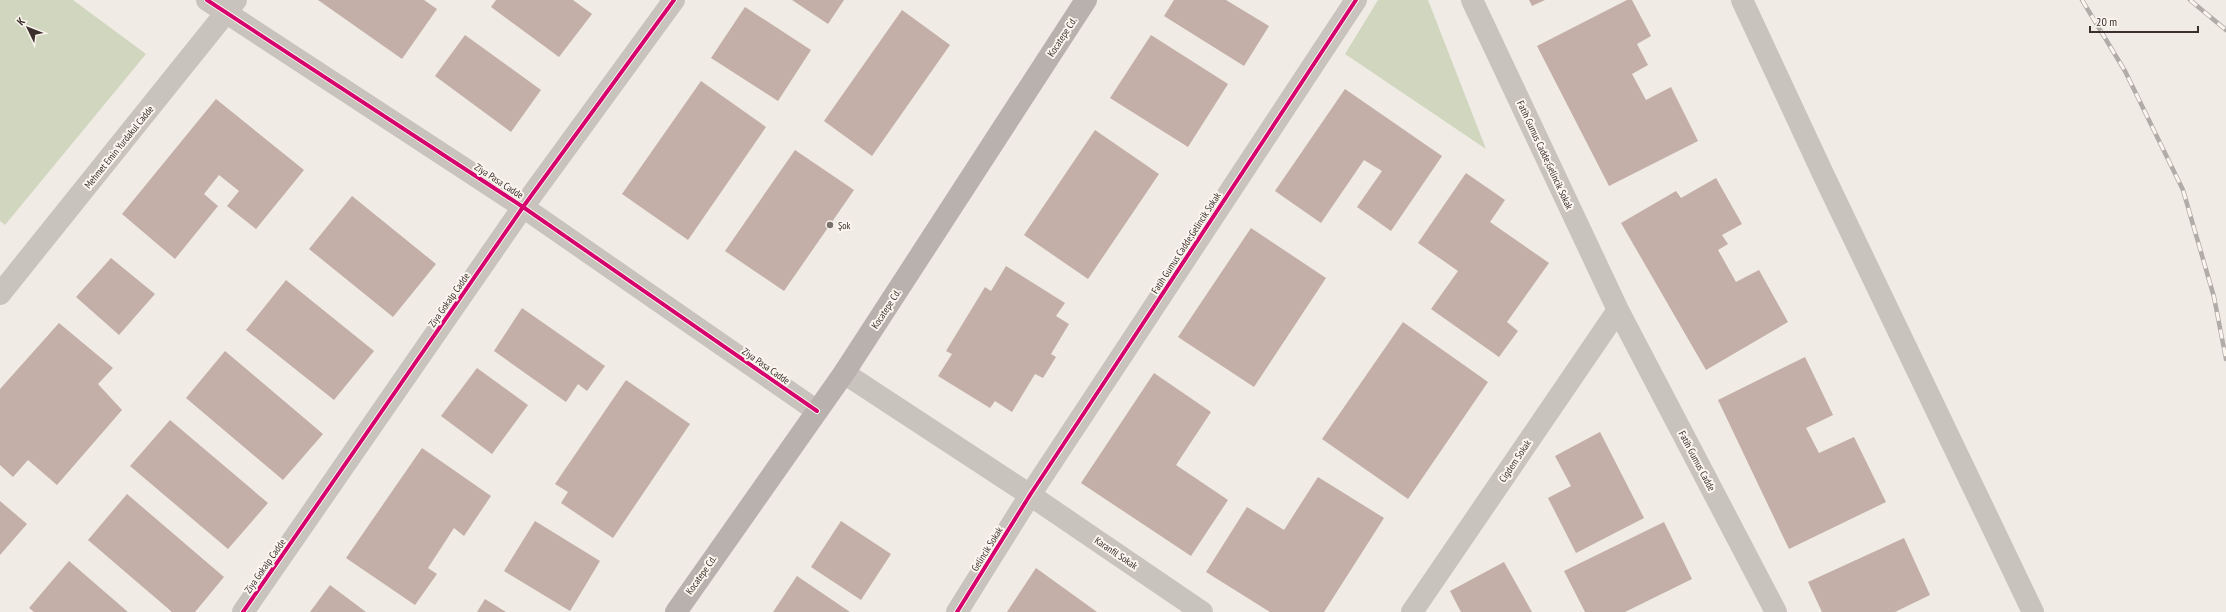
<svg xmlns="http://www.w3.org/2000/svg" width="2226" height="612" viewBox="0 0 2226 612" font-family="'PT Sans Narrow',sans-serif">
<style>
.green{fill:#d1d6bf}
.building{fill:#c3afa7}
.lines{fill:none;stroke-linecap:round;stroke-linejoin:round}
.minor{stroke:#c9c3be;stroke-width:22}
.major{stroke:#b8b1ad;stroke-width:22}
.rail-casing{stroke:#b1aca8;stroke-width:4.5}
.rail{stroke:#fbf5ee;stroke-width:3;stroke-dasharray:9;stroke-linecap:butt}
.cycleway-casing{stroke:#fbf5ee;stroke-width:6}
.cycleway{stroke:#d6006c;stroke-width:4}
.poi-dot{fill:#7a716c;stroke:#fbf5ee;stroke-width:1.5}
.labels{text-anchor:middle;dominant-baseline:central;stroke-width:4;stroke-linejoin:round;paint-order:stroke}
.street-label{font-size:10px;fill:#3b302b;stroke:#fbf5ee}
.poi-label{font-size:10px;fill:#3b302b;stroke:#fbf5ee;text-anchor:start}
</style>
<rect width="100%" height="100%" fill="#f0ebe5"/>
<path class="green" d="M0,0H73L146,54L5,225L0,221Z
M1378,0H1428L1486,149L1345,54Z"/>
<path class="building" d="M318,0H424L437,9L402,59Z
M496,0H573L592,14L559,57L491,7Z
M792,0H844L828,24Z
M1174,0H1226L1269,26L1244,66L1164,16Z
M1529,0H1545L1532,6Z
M1627,0H1632L1651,36L1637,44L1648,65L1632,74L1646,100L1671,87L1698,141L1609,186L1537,46Z
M745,7L811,50L778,101L711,58Z
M902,10L950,45L872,156L824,121Z
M465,35L541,90L511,132L435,76Z
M1151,35L1228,84L1188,147L1110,98Z
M701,81L766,127L688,240L622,194Z
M1345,89L1442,156L1391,231L1357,207L1382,171L1364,160L1321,223L1275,191Z
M216,99L304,170L256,229L227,206L239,191L219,175L204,194L218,206L175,259L122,214Z
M1095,130L1159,174L1088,279L1024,235Z
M795,150L854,190L784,291L725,251Z
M1466,173L1505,200L1490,222L1549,263L1507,322L1518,331L1499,357L1431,309L1458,271L1418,243Z
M1716,178L1742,224L1722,235L1728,244L1718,250L1736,282L1759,270L1788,322L1706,370L1621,223L1676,191L1681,198Z
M352,196L436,264L393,317L309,249Z
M1251,228L1326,278L1254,387L1178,337Z
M111,258L155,294L119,335L76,297Z
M1006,266L1065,303L1056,316L1069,324L1051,354L1056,357L1043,378L1035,374L1012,412L995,401L990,408L938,376L952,354L946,351L985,287L991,291Z
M286,280L374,351L334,400L246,330Z
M522,308L605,366L587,391L578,384L566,402L494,351Z
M1403,322L1488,382L1408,499L1322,439Z
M59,323L113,368L98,384L122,410L57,485L28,460L13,477L0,465V389Z
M225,351L323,434L283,480L186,398Z
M1805,357L1833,415L1806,428L1819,453L1854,437L1886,502L1789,549L1718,400Z
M477,368L528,405L492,454L441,416Z
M1154,373L1211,412L1176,465L1228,500L1191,556L1081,483Z
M626,380L690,424L613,538L561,503L568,492L555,484Z
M170,420L268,503L228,549L130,466Z
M1600,432L1644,518L1576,553L1548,498L1571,486L1555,456Z
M422,448L491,496L464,536L454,528L428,568L437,574L415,605L346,558Z
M1318,477L1384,518L1324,612H1270L1206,572L1247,507L1284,530Z
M127,494L224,577L195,612H172L88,540Z
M0,501L27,524L0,555Z
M535,521L600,561L570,611L504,571Z
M841,521L891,554L861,600L811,567Z
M1664,522L1692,579L1625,612H1585L1564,571Z
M1904,538L1930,595L1895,612H1822L1808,582Z
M69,561L128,612H34L29,608Z
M1504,562L1532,612H1461L1450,591Z
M1036,568L1097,612H1007Z
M797,576L850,612H773Z
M330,585L366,612H310Z
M485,599L506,612H477Z"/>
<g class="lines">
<path class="minor" d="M207,0L523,207L817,411
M1472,0L1618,310L1776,612
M1742,0L1824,176L2033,612
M0,294L236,0
M844,373L1030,495L1202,612
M243,612L523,207L674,0
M957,612L1030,495L1356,0
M1412,612L1618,310"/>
<path class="major" d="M676,612L844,373L1086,0"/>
<defs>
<path id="rail" d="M2082,0L2125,71L2183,190L2214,297L2226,359
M2190,0L2226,30"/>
</defs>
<use href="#rail" class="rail-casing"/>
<use href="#rail" class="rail"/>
<defs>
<path id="cycleway" d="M207,0L523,207L817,411
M243,612L523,207L674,0
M957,612L1030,495L1356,0"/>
</defs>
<use href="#cycleway" class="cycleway-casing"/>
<use href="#cycleway" class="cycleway"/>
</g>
<circle class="poi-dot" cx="830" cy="225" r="4"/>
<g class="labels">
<g class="street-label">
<text transform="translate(1062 37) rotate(-57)">Kocatepe Cd.</text>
<text transform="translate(119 147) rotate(-51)">Mehmet Emin Yurdakul Cadde</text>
<text transform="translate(1545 155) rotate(65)">Fatih Gumus Cadde;Gelincik Sokak</text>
<text transform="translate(499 181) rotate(33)">Ziya Pasa Cadde</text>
<text transform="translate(1186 243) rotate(-57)">Fatih Gumus Cadde;Gelincik Sokak</text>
<text transform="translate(449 300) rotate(-55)">Ziya Gokalp Cadde</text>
<text transform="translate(886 309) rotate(-57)">Kocatepe Cd.</text>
<text transform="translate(766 366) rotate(35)">Ziya Pasa Cadde</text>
<text transform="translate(1515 461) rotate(-56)">Cigdem Sokak</text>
<text transform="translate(1697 461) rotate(62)">Fatih Gumus Cadde</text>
<text transform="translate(987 549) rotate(-58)">Gelincik Sokak</text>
<text transform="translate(1116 553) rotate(34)">Karanfil Sokak</text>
<text transform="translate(265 566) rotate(-55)">Ziya Gokalp Cadde</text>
<text transform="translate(701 575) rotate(-55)">Kocatepe Cd.</text>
</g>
<g class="poi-label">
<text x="838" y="225">Şok</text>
</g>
</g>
<g transform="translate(28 28) rotate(313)" stroke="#fbf5ee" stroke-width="3" paint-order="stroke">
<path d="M0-3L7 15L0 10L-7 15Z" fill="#3b302b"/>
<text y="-6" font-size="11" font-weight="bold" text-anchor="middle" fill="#3b302b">K</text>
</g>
<path d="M2090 26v6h108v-6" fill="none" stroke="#3b302b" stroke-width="2"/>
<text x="2096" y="26" font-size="12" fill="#3b302b" stroke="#fbf5ee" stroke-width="3" paint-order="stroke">20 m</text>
</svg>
